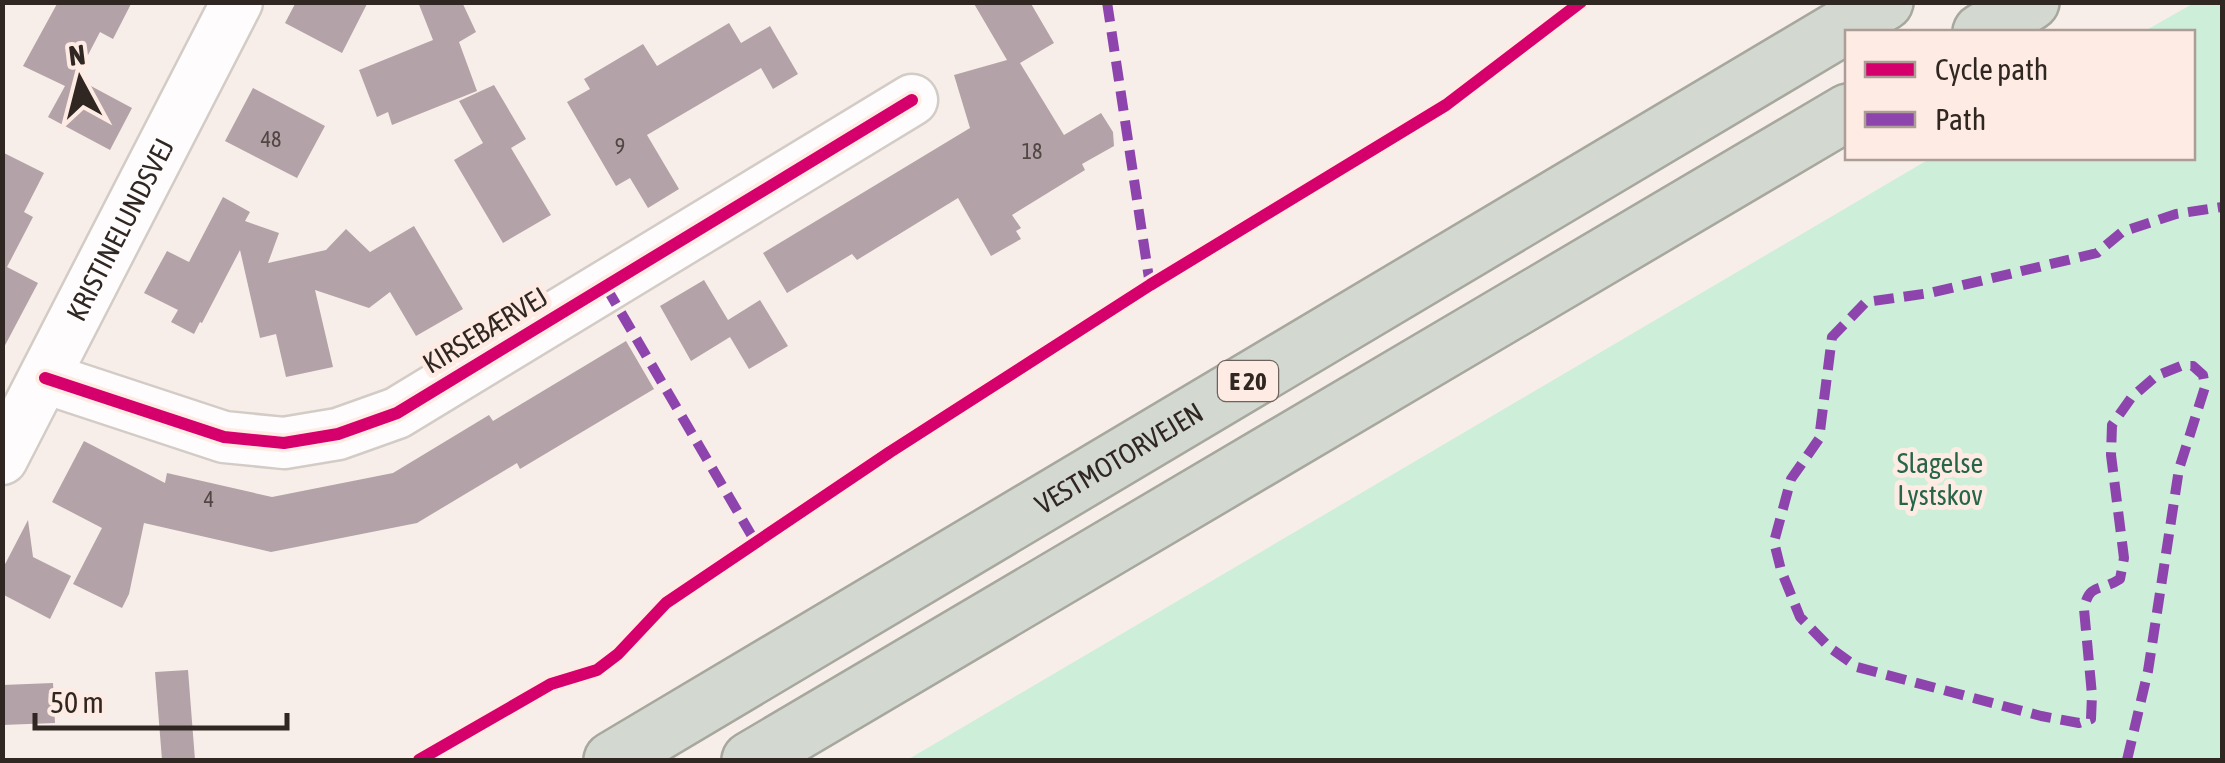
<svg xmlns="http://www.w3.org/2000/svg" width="2225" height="763" viewBox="0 0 2225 763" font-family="'Asap Condensed',sans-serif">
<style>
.green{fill:#cdeed9}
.building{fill:#b3a2a7}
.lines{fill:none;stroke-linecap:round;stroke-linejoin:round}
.minor-casing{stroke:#d3cbc6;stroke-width:55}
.highway-casing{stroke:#a6a79d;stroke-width:60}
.minor{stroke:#fefcfc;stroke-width:50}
.highway{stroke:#d3d8d0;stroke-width:55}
.quiet{stroke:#8e44ad;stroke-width:10;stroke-dasharray:20 10;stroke-linecap:butt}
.cycleway-casing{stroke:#feebe3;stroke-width:19}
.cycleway{stroke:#d6006c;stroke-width:12}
.labels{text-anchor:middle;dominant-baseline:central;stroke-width:10;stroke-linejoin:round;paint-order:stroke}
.number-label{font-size:22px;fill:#514644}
.shield{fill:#feebe3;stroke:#6e625d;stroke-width:2.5}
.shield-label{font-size:25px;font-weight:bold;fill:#302723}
.street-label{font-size:28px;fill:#302723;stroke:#feebe3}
.park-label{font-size:28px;fill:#27654b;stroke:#feebe3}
</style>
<rect width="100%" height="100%" fill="#f8eee9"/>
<path class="green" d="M2194,3H2222V760H907L1931,158H2192V32H2143Z"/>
<path class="building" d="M58,2H132L113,39L100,32L76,78L132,108L110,150L48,117L65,86L23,66Z
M296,2H368L342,53L285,23Z
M418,2H462L476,32L459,42L477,91L392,125L388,112L377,117L359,70L433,40Z
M973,2H1030L1054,43L1020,63L1064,135L1101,113L1113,132L1114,146L1082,164L1085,170L1012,215L1021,228L1016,231L1021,239L991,256L958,198L857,260L852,254L787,293L763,253L970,128L954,75L1007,60Z
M729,23L741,43L770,26L798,74L773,89L761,68L647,135L679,189L648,208L630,178L616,186L567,102L590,89L584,79L643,44L657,66Z
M494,85L526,139L511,148L551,215L503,243L454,160L483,143L459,101Z
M253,88L325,126L297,178L225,141Z
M2,152L44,173L24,212L33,217L7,267L38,283L2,351Z
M223,197L250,212L245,221L279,233L268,263L326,250L346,229L370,252L414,226L463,309L416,336L390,292L369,308L315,290L333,367L286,377L276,334L260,338L240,250L202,323L200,322L194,334L171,322L178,310L144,293L167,251L189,262Z
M704,280L728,320L760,300L788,346L749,369L730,337L691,361L660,306Z
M626,341L654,389L520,469L517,463L417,523L271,552L144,523L129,594L122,608L73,584L102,528L52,502L84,441L165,483L167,473L272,497L393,473L489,415L493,421Z
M28,520L33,557L71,576L50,619L2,594V570Z
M188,670L195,760H162L155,672Z
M53,683L55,723L2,725V685Z"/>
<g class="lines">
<defs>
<g id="minor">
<path d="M45,378L224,437L284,443L338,434L397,413L912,100"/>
<path id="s1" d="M2,459L237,2"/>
</g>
<g id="highway">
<path d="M1981,32L2031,2"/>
<path id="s2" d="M612,760L1885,2"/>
<path d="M750,760L1848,112"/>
</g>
</defs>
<use href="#minor" class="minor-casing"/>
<use href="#highway" class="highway-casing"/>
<use href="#minor" class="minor"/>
<use href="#highway" class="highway"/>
<path class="quiet" d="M1107,2L1150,285
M606,287L756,543
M2127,760L2148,671L2179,469L2205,387L2203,375L2193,366H2181L2156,376L2131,398L2112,425L2111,455L2124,558L2120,579C2100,592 2089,582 2084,609L2092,695L2091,719L2079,723L2041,716L1857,667L1829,647L1800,617L1781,570L1774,542L1791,479L1819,439L1832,337L1866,302L1930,293L2097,253L2122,232L2176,214L2222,207"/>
<defs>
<path id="cycleway" d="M45,378L224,437L284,443L338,434L397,413L912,100
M419,760L551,684L597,670L618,654L666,603L890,452L1150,285L1446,105L1581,2"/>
</defs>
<use href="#cycleway" class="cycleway-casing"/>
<use href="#cycleway" class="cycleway"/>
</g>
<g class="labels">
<g class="number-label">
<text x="271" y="139">48</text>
<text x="620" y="146">9</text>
<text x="1032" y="151">18</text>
<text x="209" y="499">4</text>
</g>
<rect class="shield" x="1218" y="361" width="60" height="40" rx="8"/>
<g class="shield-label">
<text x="1248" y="381">E 20</text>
</g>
<g class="street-label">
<text stroke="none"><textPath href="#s1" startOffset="258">KRISTINELUNDSVEJ</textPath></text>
<text transform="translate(485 330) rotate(-31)">KIRSEBÆRVEJ</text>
<text stroke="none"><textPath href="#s2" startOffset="590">VESTMOTORVEJEN</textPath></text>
</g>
<g class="park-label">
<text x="1940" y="463">Slagelse<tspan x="1940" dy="32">Lystskov</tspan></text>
</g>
</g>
<rect width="2225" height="763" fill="none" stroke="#302723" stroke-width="10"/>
<rect x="1845" y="30" width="350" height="130" fill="#feebe3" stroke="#ac9d96" stroke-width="2.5"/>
<rect x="1865" y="62" width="50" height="15" fill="#d6006c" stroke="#ac9d96" stroke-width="2.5"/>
<text x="1935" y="80" font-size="30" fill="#302723">Cycle path</text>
<rect x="1865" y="112" width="50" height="15" fill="#8e44ad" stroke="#ac9d96" stroke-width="2.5"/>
<text x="1935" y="130" font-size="30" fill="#302723">Path</text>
<g transform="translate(80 80) rotate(353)" stroke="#feebe3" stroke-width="8" paint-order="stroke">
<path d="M0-8L18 38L0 25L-18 38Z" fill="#302723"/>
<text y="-15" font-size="28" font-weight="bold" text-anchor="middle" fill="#302723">N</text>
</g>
<path d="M35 713v15h252v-15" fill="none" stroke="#302723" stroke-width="5"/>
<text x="50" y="713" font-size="30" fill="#302723" stroke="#feebe3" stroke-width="8" paint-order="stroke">50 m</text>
</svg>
